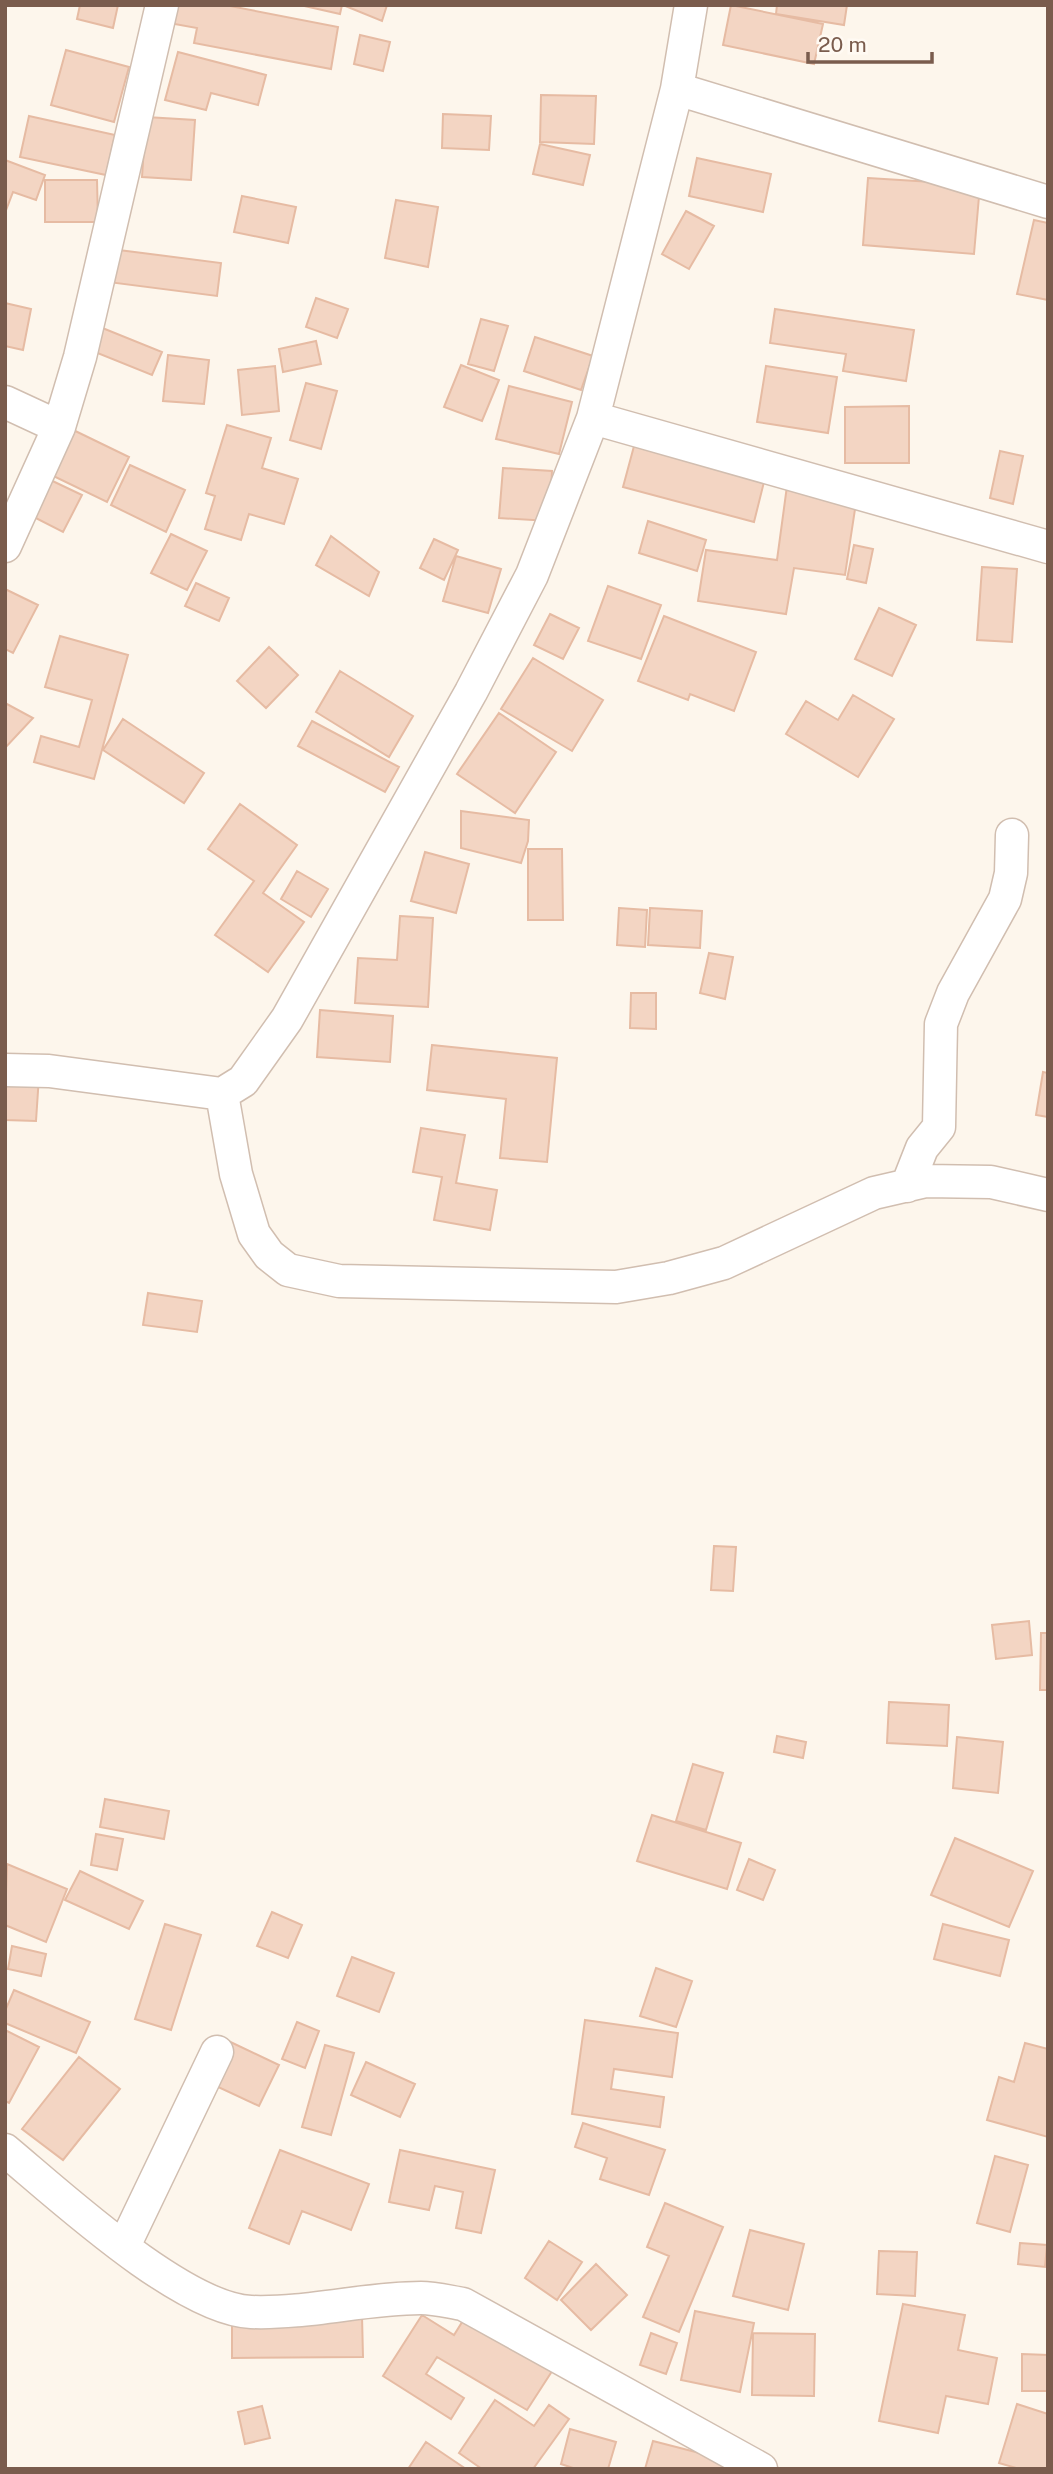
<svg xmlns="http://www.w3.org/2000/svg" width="1053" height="2474" viewBox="0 0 1053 2474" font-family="'Public Sans',sans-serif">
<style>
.building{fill:#f3d5c3;stroke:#e6bba3;stroke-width:2}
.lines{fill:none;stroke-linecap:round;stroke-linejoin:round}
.street-casing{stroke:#d1beb0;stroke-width:35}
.street{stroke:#fff;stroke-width:32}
</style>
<rect width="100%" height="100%" fill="#fdf6ec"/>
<path class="building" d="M80,5H118L113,28L77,19Z
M173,5H225L338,27L331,69L194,43L197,28L169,23Z
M300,5H342L340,14Z
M343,5H387L382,21Z
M731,5L823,24L814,64L723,45Z
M777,5H847L844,25L776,14Z
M360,35L390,42L383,71L354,64Z
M66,50L129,67L114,122L51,105Z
M178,52L266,75L258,105L211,93L206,110L165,100Z
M541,95L596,96L594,144L540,142Z
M443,114L491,116L489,150L442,148Z
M29,116L115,135L106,175L20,157Z
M146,117L195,120L191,180L142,177Z
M540,144L590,155L583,185L533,174Z
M697,158L771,174L763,212L689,196Z
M5,160L45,175L36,200L13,192L5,213Z
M868,178L980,185L974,254L863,245Z
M45,180H97L98,222H45Z
M242,196L296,207L288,243L234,232Z
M396,200L438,207L428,267L385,258Z
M686,211L714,226L689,269L662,254Z
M1034,220L1048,223V300L1017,294Z
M111,249L221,263L217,296L108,282Z
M316,298L348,309L337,338L306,327Z
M5,303L31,309L23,350L5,346Z
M775,309L914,330L906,381L843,371L846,354L770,343Z
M481,319L508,326L494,371L468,364Z
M95,325L162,352L152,375L85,348Z
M535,337L593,356L581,390L524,371Z
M316,341L321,364L283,372L279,349Z
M168,355L209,360L204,404L163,401Z
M461,365L499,380L482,421L444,407Z
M275,366L279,411L242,415L238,370Z
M766,366L837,377L828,433L757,422Z
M306,383L337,391L321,449L290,440Z
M509,386L572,402L559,454L496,439Z
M909,406V463H845V407Z
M227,425L271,438L262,468L298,479L284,524L249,514L241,540L205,529L215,496L206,493Z
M65,426L129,457L107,502L43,471Z
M637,435L767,470L754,522L623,487Z
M1000,451L1023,456L1013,504L990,498Z
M130,465L185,490L166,532L111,505Z
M503,468L552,471L549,521L499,518Z
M42,476L82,495L63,532L24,512Z
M787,486L857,496L845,575L794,568L786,614L698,601L706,550L777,560Z
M648,521L706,540L697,571L639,553Z
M171,534L207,551L187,590L151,573Z
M331,536L379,572L369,596L316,565Z
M434,539L458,550L444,580L420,568Z
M854,545L873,549L866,583L847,579Z
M456,556L501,569L488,613L443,601Z
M982,567L1017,569L1012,642L977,640Z
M196,583L229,598L219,621L185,606Z
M608,586L661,605L641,659L588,641Z
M5,589L38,605L13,653L5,649Z
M879,608L916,625L892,676L855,659Z
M550,614L579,628L563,659L534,645Z
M664,616L756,652L734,711L690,694L688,700L638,681Z
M60,636L128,655L94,779L34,762L41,736L79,747L92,700L45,687Z
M269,647L298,675L266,708L237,681Z
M533,658L603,700L572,751L501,709Z
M340,671L413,716L389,757L316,712Z
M853,695L894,719L858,777L786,734L806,701L838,720Z
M5,703L33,718L5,748Z
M499,713L556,752L515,813L457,774Z
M123,719L204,773L184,803L103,750Z
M312,721L399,767L385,792L298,746Z
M240,804L297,845L263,893L304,922L268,972L215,935L254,881L208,849Z
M461,811L529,820L528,841L521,863L461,848Z
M528,849H562L563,920H528Z
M425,852L469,864L456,913L411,901Z
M297,871L328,889L311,917L281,899Z
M619,908L647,910L645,947L617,945Z
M650,908L702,911L700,948L648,945Z
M400,916L433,918L428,1007L355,1003L358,958L397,960Z
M709,953L733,957L725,999L700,993Z
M631,993H656V1029L630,1028Z
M320,1010L393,1016L390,1062L317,1057Z
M432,1045L557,1058L547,1162L500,1158L506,1099L427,1090Z
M1043,1072L1048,1073V1117L1036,1115Z
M5,1074L39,1076L36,1121L5,1120Z
M421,1128L465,1135L456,1183L497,1190L490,1230L434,1220L442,1177L413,1172Z
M148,1293L202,1301L197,1332L143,1325Z
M714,1546L736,1547L733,1591L711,1590Z
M1029,1621L1032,1655L996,1659L992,1625Z
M1041,1633H1048V1690H1040Z
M889,1702L949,1705L947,1746L887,1743Z
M777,1736L806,1742L803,1758L774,1752Z
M957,1737L1003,1742L998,1793L953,1788Z
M693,1764L723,1773L706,1830L676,1821Z
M105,1799L169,1811L164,1839L100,1827Z
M652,1815L741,1843L727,1889L637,1861Z
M96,1834L123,1839L117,1870L91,1865Z
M955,1838L1033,1871L1009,1927L931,1895Z
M749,1859L775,1870L763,1900L737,1890Z
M7,1864L67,1889L46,1942L5,1925Z
M80,1871L143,1901L129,1929L65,1900Z
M272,1912L302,1925L288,1958L257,1946Z
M165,1924L201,1935L171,2030L135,2019Z
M943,1924L1009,1940L1000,1976L934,1959Z
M12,1946L46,1954L41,1976L8,1969Z
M352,1957L394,1973L379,2012L337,1996Z
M656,1968L692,1981L676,2027L640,2016Z
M14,1990L90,2022L76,2053L5,2023V2011Z
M585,2020L678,2033L672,2077L614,2069L611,2089L664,2097L660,2127L572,2114Z
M297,2022L319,2031L305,2068L282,2059Z
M5,2030L39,2047L9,2103L5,2101Z
M220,2037L279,2065L259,2106L201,2079Z
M1025,2043L1048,2049V2137L987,2120L999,2077L1014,2082Z
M325,2045L354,2053L331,2135L302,2127Z
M79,2057L120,2089L63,2160L22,2129Z
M366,2062L415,2084L400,2117L351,2095Z
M583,2123L665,2150L649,2195L600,2179L607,2158L575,2147Z
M280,2150L369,2184L351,2230L302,2211L289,2244L249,2228Z
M400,2150L495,2170L481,2233L456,2228L463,2192L435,2186L429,2210L389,2202Z
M995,2156L1028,2165L1010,2232L977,2223Z
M665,2203L723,2227L679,2332L643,2317L669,2256L647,2247Z
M750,2230L804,2244L788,2310L733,2296Z
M549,2241L582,2262L557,2300L525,2278Z
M1020,2243L1047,2245L1045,2267L1018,2264Z
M879,2251L917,2252L915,2296L877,2294Z
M596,2264L627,2295L591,2330L561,2300Z
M903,2304L965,2315L958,2350L997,2358L988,2404L946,2396L938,2433L879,2421Z
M469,2311L556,2365L527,2410L437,2357L426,2374L464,2398L451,2419L383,2376L422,2315L454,2335Z
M695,2311L754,2323L740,2392L681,2380Z
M362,2316L363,2357L232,2358V2317Z
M651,2333L677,2343L666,2374L640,2365Z
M753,2333L815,2334L814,2396L752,2395Z
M1022,2354L1048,2355V2391H1022Z
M495,2400L534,2426L549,2405L569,2419L533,2469H482L459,2453Z
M1017,2404L1048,2414V2469H1020L999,2463Z
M262,2406L270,2438L245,2444L238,2412Z
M570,2429L616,2442L608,2469H576L561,2464Z
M653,2441L746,2465L745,2469H645Z
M426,2442L466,2469H408Z"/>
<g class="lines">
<defs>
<path id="street" d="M677,89L1048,202
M5,402L59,427
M593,418L1048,547
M5,546L59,427L80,357L162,5
M5,1070L49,1071L222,1094L243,1081L287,1019L471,692L532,575L593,418L677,89L691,5
M222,1094L236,1174L254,1234L269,1255L288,1270L339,1281L616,1287L669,1278L724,1263L874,1193L926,1181L991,1182L1048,1195
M907,1186L922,1148L939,1127L941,1024L953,993L1005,899L1011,873L1012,835
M5,2150C59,2195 182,2309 251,2312C308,2314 365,2298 421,2298C435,2298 450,2302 463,2304L761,2469
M124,2246L217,2052"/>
</defs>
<use href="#street" class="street-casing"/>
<use href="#street" class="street"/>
</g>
<rect width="1053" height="2474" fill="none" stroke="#7a5c4d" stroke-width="14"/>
<path d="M808 52v10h124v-10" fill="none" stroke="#7a5c4d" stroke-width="3.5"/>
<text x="818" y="52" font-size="21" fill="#7a5c4d" stroke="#fffaf3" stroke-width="5" paint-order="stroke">20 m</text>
</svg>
